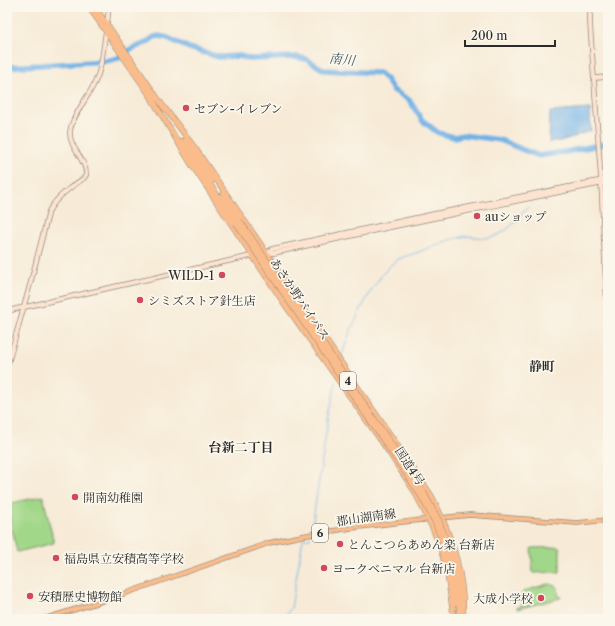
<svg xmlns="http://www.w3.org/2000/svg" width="615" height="626" viewBox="0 0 615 626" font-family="'Libre Caslon Text','Noto Serif JP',serif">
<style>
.green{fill:#a1d788;stroke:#66815a}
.water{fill:#73b2e6;stroke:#4f6e88}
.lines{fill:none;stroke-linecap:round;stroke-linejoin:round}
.stream{stroke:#73b2e6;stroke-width:1}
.river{stroke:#73b2e6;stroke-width:5.5}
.secondary-casing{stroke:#918b81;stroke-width:5.5}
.primary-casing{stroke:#918b81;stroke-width:5.5}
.highway-casing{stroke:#918b81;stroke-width:6}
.secondary{stroke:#fde4d1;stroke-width:4}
.primary{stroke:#fabc8b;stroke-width:4}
.highway{stroke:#fabc8b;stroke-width:5}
.highway-bridge-casing{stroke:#918b81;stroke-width:6;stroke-linecap:butt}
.highway-bridge{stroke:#fabc8b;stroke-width:5}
.poi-dot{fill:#d1495b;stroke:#fbf7ec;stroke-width:1.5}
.labels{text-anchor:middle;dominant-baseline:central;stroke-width:3.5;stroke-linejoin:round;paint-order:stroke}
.shield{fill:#fbf7ec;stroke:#696865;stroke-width:1}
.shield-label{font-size:11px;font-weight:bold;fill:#2b2b2b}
.poi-label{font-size:12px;fill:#2b2b2b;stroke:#fbf7ec;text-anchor:start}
.street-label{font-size:12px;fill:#2b2b2b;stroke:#fbf7ec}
.water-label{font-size:13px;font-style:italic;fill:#445a6c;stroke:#fbf7ec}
.neighbourhood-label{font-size:13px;font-weight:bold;fill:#2b2b2b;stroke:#fbf7ec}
</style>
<rect width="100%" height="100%" fill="#fbf7ec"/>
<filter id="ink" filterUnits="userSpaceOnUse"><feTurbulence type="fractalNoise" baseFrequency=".025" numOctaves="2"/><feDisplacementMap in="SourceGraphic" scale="8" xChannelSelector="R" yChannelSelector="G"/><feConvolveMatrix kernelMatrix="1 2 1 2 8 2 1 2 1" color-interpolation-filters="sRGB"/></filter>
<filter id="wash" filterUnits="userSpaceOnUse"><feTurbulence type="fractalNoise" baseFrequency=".012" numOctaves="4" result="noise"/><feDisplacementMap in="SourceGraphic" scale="16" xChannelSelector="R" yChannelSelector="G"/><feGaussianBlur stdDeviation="0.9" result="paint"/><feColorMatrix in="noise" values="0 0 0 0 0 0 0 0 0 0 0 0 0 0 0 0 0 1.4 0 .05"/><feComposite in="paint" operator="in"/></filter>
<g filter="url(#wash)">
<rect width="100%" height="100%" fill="#f7ebd7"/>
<path class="green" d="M43,496L54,543L17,552L7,504Z
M558,547L560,548V572L533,573L531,549L532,548Z
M548,584C556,584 560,589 558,596H560L561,598L517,609V607L523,605C519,600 519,596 524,591Z"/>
<path class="water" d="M590,109L591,131L577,135V136L560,141H552L549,143L550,112Z"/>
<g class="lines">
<path class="stream" d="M554,154V157
M341,360C345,336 376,273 397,260C402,257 410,255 416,253C431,247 447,240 462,237C473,234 484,241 495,236C510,231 520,215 531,204
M311,533L328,420L336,382
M283,619L291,608L303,539L310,538V536"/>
<path class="river" d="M7,67L106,61L118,58L129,50L146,43L154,37L159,36L168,38L189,48L219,57L240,56L250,59L296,57L306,59L324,70L379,73L386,79L393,90L409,100L422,120L437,132L442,134L454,137L463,135L500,140L521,149L539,156L570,151L608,143"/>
</g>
</g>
<g filter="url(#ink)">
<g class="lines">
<defs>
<path id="secondary" d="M590,7V23L601,180L608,328
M107,24L109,7
M594,78L608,77
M264,253H274L386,228L608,182
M267,253L272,249L434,214L608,179
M7,311L255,255
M7,367L31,281L49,211C56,197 71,187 84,178L86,175C87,160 69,148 70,132C71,117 90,95 96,80C103,65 103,47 106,31"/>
<path id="primary" d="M440,518L470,515L577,523L608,520
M44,619L115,597L269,543C322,530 377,525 431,519"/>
<path id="highway" d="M89,7L154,101
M95,7L165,109
M152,99L190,162L286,306L382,442L415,492L433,529L442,553L448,578L454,619
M164,107L195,148L431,495C451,533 465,575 463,619
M186,140L213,180
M181,141L236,223
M223,195L240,221
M448,545L457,584L460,619
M444,546L451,573L455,604"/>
</defs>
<use href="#secondary" class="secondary-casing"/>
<use href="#primary" class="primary-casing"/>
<use href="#highway" class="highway-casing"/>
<use href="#secondary" class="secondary"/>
<use href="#primary" class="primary"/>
<use href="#highway" class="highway"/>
<defs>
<path id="highway-bridge" d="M240,221L423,491L439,521L448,545
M236,223L420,494L435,522L444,546"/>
</defs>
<use href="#highway-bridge" class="highway-bridge-casing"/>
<use href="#highway-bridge" class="highway-bridge"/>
</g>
</g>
<g class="poi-dot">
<circle cx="186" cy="108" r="4"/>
<circle cx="477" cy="216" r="4"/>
<circle cx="222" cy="275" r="4"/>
<circle cx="140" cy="300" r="4"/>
<circle cx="75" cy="497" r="4"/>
<circle cx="340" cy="544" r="4"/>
<circle cx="56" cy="558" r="4"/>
<circle cx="324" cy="568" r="4"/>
<circle cx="30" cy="596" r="4"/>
<circle cx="541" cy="598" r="4"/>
</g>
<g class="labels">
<g class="shield">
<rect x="340" y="372" width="16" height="18" rx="3"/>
<rect x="312" y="524" width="16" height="18" rx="3"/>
</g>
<g class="shield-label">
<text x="348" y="381">4</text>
<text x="320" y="533">6</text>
</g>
<g class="poi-label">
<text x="194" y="108">セブン-イレブン</text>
<text x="485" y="216">auショップ</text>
<text x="214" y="275" text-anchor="end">WILD-1</text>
<text x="148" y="300">シミズストア針生店</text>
<text x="83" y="497">開南幼稚園</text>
<text x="348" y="544">とんこつらあめん楽 台新店</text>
<text x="64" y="558">福島県立安積高等学校</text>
<text x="332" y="568">ヨークベニマル 台新店</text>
<text x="38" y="596">安積歴史博物館</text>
<text x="533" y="598" text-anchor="end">大成小学校</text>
</g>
<g class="street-label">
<text transform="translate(300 299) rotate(56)">あさか野バイパス</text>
<text transform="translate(410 466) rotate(57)">国道4号</text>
<text transform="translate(366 517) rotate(-8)">郡山湖南線</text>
</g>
<g class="water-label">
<text transform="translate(342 59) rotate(6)">南川</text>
</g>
<g class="neighbourhood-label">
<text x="542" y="366">静町</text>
<text x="241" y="447">台新二丁目</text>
</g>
</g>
<rect width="615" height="626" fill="none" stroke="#fbf7ec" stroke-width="24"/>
<path d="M465 40v6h90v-6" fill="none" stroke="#2b2b2b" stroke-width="2"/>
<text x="471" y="40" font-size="12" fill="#2b2b2b" stroke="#fbf7ec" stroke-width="3" paint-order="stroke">200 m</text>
</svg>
